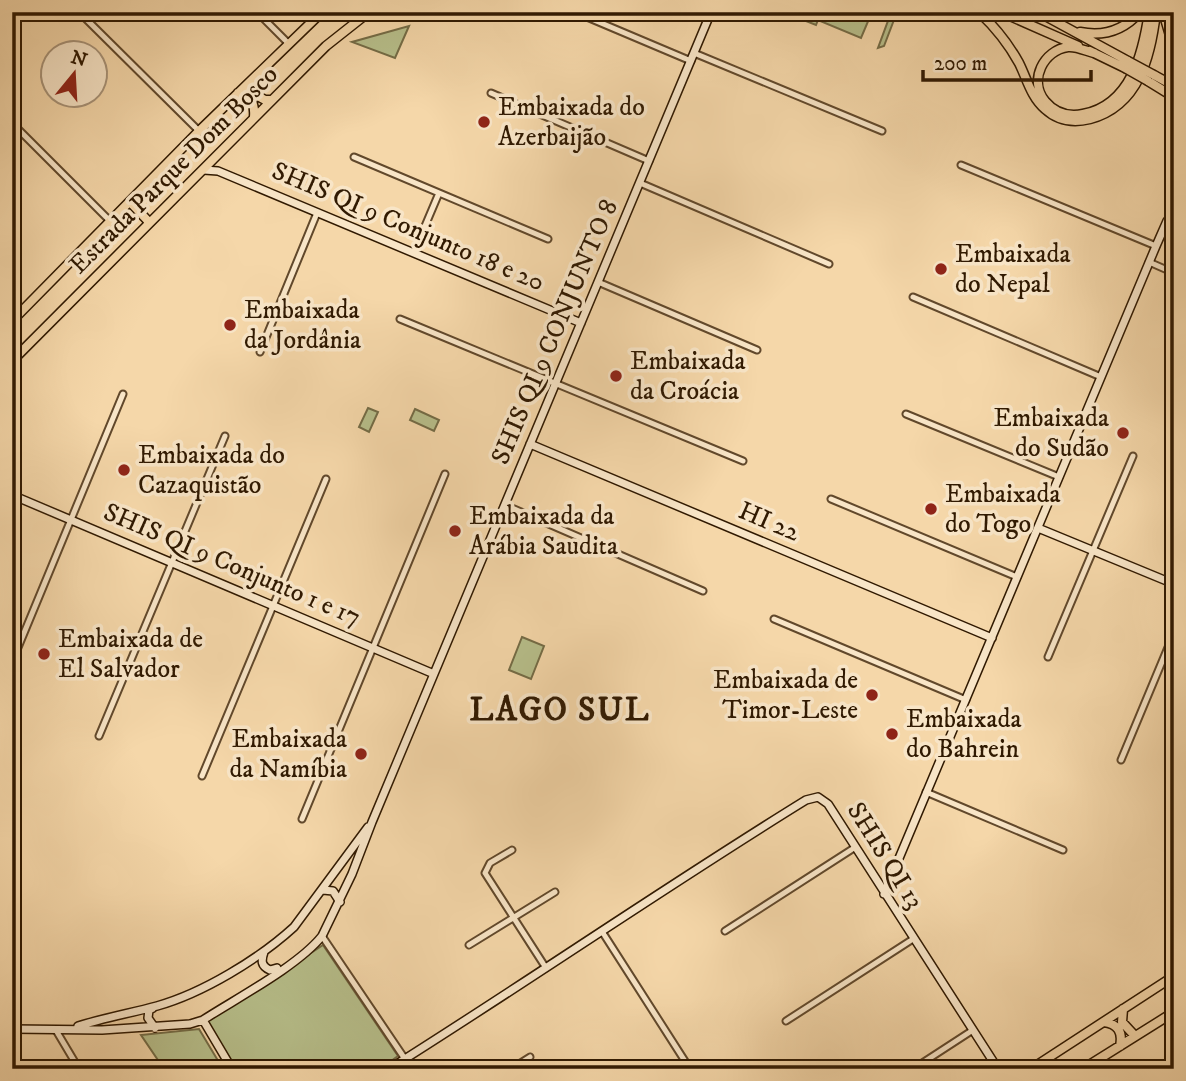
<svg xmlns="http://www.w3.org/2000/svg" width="1186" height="1081" viewBox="0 0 1186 1081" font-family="'IM FELL DW Pica',serif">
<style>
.green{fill:#b7bf8b;stroke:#746c46;stroke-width:2}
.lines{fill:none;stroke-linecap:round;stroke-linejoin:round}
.street-casing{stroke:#61482b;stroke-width:9}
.secondary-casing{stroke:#301901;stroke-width:10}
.primary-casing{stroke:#301901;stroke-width:11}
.street{stroke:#f8e5c7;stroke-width:5}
.secondary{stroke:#f8e5c7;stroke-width:7}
.primary{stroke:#f5d7a9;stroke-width:8}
.primary-bridge-casing{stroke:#301901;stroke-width:11;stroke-linecap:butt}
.primary-bridge{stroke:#f5d7a9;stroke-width:8}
.poi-dot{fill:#8f2418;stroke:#f8e5c7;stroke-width:2.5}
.labels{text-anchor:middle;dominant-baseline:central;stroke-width:7;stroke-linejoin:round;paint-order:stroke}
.poi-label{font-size:26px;fill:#301901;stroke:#f8e5c7;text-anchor:start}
.street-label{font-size:26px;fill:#301901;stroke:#f8e5c7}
.district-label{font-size:33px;font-weight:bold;letter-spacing:2px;fill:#301901;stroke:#f8e5c7}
</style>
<rect width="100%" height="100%" fill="#f5d7a9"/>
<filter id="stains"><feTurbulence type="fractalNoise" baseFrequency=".00286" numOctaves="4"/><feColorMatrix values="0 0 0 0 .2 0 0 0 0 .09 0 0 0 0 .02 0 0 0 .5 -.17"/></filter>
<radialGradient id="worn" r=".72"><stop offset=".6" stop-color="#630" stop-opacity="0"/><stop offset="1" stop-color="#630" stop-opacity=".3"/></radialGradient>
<path class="green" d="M795,12H803L818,18L821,12H836L852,20L856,12H872L861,38L818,20L816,25L793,16Z
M884,12H897L884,46L878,48L889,18L883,16Z
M409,26L395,58L352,42Z
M368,408L378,412L369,432L359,427Z
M415,409L439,420L434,431L410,420Z
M522,637L544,646L531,679L509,670Z
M323,945L398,1056L380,1069H235L207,1022Z
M199,1029L223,1069H164L141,1035Z"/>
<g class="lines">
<defs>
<path id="street" d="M79,12L199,131
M257,12L289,44
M575,12L691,61
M694,53L882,131
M491,93L649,161
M12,123L111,222
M354,157L548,239
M961,165L1156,246
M640,183L829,264
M414,252L439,193
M1149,262L1174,273
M598,282L757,350
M913,297L1101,377
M12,300L23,310
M400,319L743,461
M260,352L317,213
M906,414L1059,477
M831,499L1017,577
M505,505L703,591
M774,619L966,700
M1048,657L1133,456
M12,662L123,394
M99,736L225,436
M1121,760L1174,633
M202,776L326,479
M926,792L1063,850
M302,819L445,474
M512,850L490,863L485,873L546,968
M725,931L854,848
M603,933L690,1069
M322,936L405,1059
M469,945L555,892
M786,1021L913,939
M57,1032L79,1069
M511,1069L530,1057
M913,1069L973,1030"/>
<path id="secondary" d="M204,170L218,171L581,323
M530,444L992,638
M12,495L434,674
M1038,528L1174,584
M323,890L333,891L340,902
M884,894L1156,246L1167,221L1174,212
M264,952C261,961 261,966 270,970L277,968
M153,1008L149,1010L148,1018L155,1028
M203,1020L232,1069
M78,1026C104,1018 131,1013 157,1006C203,993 259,959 294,927L368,827
M12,1029L102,1030L190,1024L203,1020C237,998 298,966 322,936L352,874L372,822L711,12
M389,1069C529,981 665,887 806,800L818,797L828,804L998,1069"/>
<path id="primary" d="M979,12C995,27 1008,43 1019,63C1027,79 1031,97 1045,109C1058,121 1074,123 1090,119C1139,106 1151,56 1156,12
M1001,12L1078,46
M1038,12L1128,61
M1163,12L1174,49
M1080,32C1104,37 1124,30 1140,12
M1090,51L1125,68
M1094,53C1086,51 1076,46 1068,47C1044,50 1028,80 1045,101C1055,113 1068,117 1083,114C1131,105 1143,53 1149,12
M1154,75L1174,86
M256,79L254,86L256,95L265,100H272
M1148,81L1174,97
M238,93C252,95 255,105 254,117
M131,203L149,222
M12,321L199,131L322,12
M12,361L326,46L369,12
M1123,1009L1122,1022L1135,1036
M1104,1022C1118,1024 1123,1032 1120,1046
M1031,1069L1174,976
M1083,1069L1174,1012"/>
</defs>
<use href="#street" class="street-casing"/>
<use href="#secondary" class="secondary-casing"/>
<use href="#primary" class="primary-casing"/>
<use href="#street" class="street"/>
<use href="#secondary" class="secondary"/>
<use href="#primary" class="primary"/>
<defs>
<path id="primary-bridge" d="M1128,61L1154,75
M1125,68L1148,81"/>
</defs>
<use href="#primary-bridge" class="primary-bridge-casing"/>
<use href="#primary-bridge" class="primary-bridge"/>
</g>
<g class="poi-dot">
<circle cx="484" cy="122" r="7"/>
<circle cx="941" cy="269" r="7"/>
<circle cx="230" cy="325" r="7"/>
<circle cx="616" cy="376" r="7"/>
<circle cx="1123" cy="433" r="7"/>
<circle cx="124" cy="470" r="7"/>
<circle cx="931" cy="509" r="7"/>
<circle cx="455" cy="531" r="7"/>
<circle cx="44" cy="654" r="7"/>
<circle cx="872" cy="695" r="7"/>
<circle cx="892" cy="734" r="7"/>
<circle cx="361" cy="754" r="7"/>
</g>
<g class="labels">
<g class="poi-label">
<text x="498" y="107">Embaixada do<tspan x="498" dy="30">Azerbaijão</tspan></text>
<text x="955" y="254">Embaixada<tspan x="955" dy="30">do Nepal</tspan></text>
<text x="244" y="310">Embaixada<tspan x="244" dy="30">da Jordânia</tspan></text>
<text x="630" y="361">Embaixada<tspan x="630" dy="30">da Croácia</tspan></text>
<text x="1109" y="418" text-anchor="end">Embaixada<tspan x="1109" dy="30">do Sudão</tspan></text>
<text x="138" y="455">Embaixada do<tspan x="138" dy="30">Cazaquistão</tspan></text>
<text x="945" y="494">Embaixada<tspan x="945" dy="30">do Togo</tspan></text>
<text x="469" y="516">Embaixada da<tspan x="469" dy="30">Arábia Saudita</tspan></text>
<text x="58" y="639">Embaixada de<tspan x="58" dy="30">El Salvador</tspan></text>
<text x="858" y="680" text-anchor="end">Embaixada de<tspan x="858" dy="30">Timor-Leste</tspan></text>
<text x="906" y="719">Embaixada<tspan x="906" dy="30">do Bahrein</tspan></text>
<text x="347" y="739" text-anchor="end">Embaixada<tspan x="347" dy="30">da Namíbia</tspan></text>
</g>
<g class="street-label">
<text transform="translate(174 170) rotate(-45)">Estrada Parque Dom Bosco</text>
<text transform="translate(408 227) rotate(23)">SHIS QI 9 Conjunto 18 e 20</text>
<text transform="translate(555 332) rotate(-67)">SHIS QI 9 CONJUNTO 8</text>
<text transform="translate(769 522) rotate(23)">HI 22</text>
<text transform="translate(232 565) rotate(23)">SHIS QI 9 Conjunto 1 e 17</text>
<text transform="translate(885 856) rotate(58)">SHIS QI 13</text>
</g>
<g class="district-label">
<text x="560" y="710">LAGO SUL</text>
</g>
</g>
<rect width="1186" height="1081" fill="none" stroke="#f5d7a9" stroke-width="42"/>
<rect x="14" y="14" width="1158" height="1053" fill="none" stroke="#301901" stroke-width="3.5"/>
<rect x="21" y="21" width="1144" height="1039" fill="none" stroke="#301901" stroke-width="2"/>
<g transform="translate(74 74) rotate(18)"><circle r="33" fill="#f8e5c7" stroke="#a89378" stroke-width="2"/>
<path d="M0-5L12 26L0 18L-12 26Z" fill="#8f2418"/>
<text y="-10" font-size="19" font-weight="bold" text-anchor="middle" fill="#301901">N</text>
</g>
<path d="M923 70v10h168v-10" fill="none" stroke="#301901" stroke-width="3.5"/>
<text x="934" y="70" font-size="21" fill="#301901" stroke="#f8e5c7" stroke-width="5" paint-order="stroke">200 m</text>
<rect width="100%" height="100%" filter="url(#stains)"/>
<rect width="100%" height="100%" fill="url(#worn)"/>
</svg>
